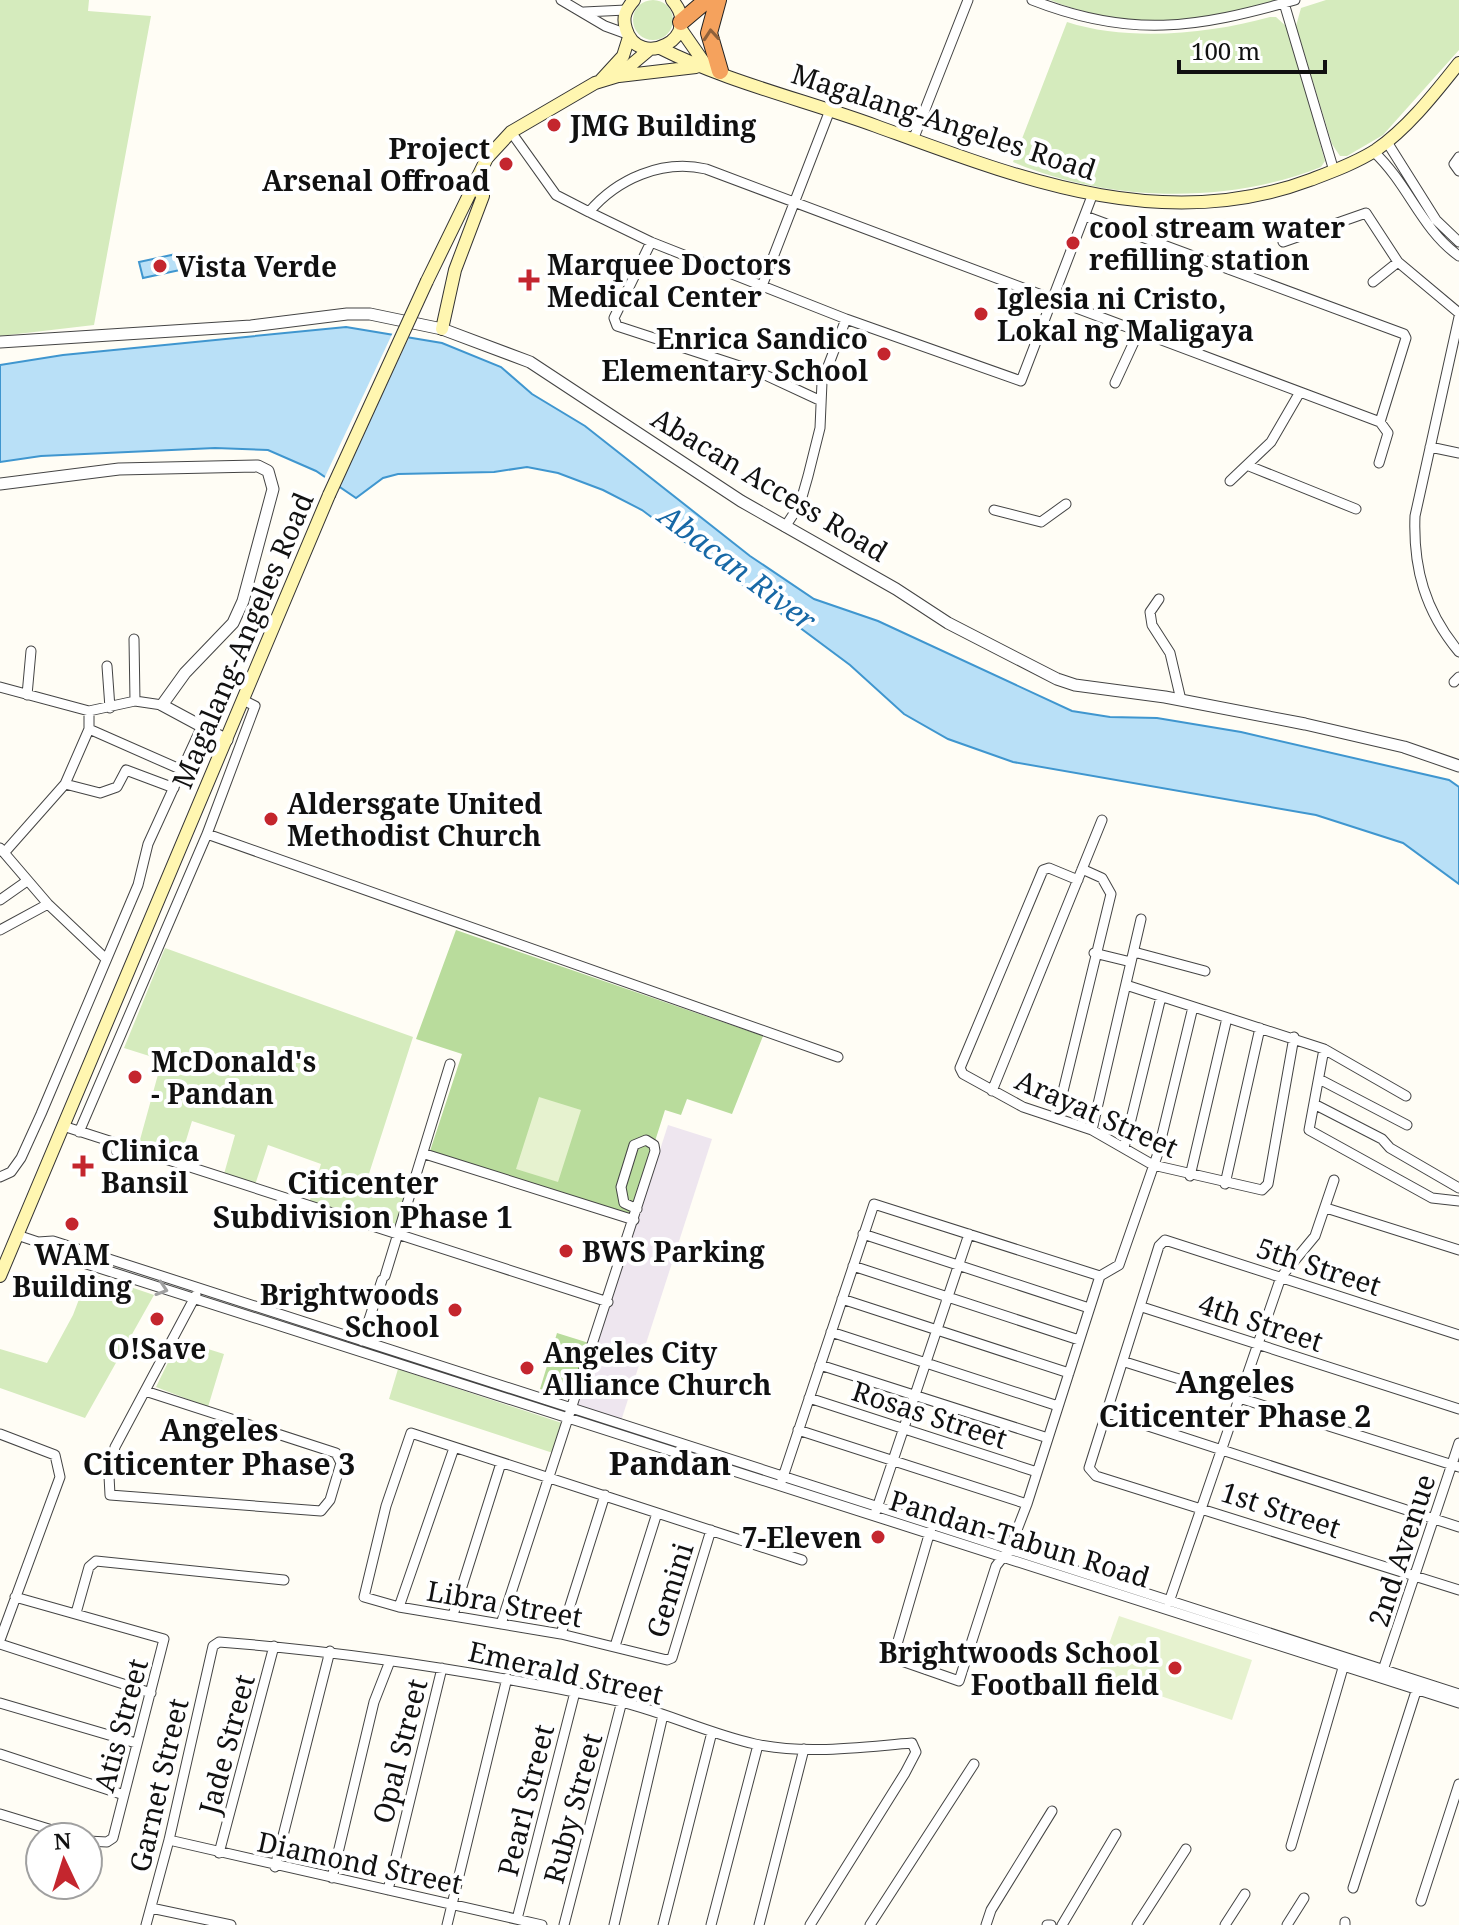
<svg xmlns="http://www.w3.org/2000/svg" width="1459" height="1925" viewBox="0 0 1459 1925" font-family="'Noto Serif',serif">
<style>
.industrial{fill:#eee6ef}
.green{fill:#d5ebbd}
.forest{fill:#b9dc9c}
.pitch{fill:#e6f2cf}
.water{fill:#b9e0f7;stroke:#3f96cf;stroke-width:2}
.pier{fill:#fffdf5}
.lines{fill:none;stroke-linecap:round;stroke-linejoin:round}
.minor-casing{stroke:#444;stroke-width:11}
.tertiary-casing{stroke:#444;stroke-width:13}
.secondary-casing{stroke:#333;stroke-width:14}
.motorway-casing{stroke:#222;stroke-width:18}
.minor{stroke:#fff;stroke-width:9}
.tertiary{stroke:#fff;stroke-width:11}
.secondary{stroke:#fff6b0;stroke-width:12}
.motorway{stroke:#f5a25d;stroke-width:16}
.secondary-bridge-casing{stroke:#333;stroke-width:14;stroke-linecap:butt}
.secondary-bridge{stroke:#fff6b0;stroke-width:12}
.oneway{stroke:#8e613b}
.oneway2{stroke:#a0a0a0}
.poi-dot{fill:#c4262e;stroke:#fff;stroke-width:3}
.labels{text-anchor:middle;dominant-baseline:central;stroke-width:8;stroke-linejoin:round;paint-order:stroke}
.street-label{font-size:28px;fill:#111;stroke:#fff}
.poi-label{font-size:28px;font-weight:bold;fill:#111;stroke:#fff;text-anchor:start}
.water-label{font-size:30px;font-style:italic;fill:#1768a6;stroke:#fff}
.neighbourhood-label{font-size:30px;font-weight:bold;fill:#111;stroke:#fff}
.quarter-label{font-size:32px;font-weight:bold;fill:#111;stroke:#fff}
</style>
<rect width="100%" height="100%" fill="#fffdf5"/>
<path class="industrial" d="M668,1125L712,1139L621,1421L577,1407Z"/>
<path class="green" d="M0,0H89L88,11L151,16L94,325L0,336Z
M1050,0H1282C1256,6 1229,16 1203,19C1154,25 1095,19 1050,0Z
M1326,0H1459V50L1383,135L1347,156H1340L1332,144L1296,26L1301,8Z
M633 20a20 20 0 1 1 40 0a20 20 0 1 1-40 0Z
M1270,17H1276L1288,28L1325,161L1321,167C1226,205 1107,202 1013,162L1067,22C1129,42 1209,34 1270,17Z
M165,948L413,1037L366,1183L405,1196L395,1228L309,1203L321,1164L268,1145L255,1185L224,1174L235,1135L192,1121L180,1160L138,1147L162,1060L124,1048Z
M89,1273L154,1295L85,1418L0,1388V1349L47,1363L73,1315Z
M179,1340L224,1354L208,1407L156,1387Z
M398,1369L562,1423L553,1453L389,1399Z"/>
<path class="forest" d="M456,930L763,1036L732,1114L687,1099L681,1115L665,1110L631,1216L430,1151L462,1054L416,1039Z
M557,1333L589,1343L573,1391L566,1396L540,1389Z"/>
<path class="pitch" d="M539,1097L581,1110L558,1182L516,1169Z
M1119,1616L1252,1660L1232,1720L1098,1675Z"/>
<path class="water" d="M176,254L180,270L143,278L139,262Z
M346,327L442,343L501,367L532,394L585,426L750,556L814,599L878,621L1072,711L1110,717L1157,718L1241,732L1449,780L1459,787V884L1403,843L1316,815L1013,762L948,739L904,714L850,665L642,510L603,490L558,473L527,467L494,472L398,474L383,478L356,498L316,471L268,450L215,448L41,456L0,462V365L63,355Z"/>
<path class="pier" d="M394,330L411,333L337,490L323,481Z"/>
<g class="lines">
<defs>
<path id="minor" d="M561,0L605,26L627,34
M1032,0C1131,39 1196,28 1295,0
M1284,3L1334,171
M584,12L626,10
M511,132L556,195L589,212L651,242L846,319L1021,381L1092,196
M913,140L968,0
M1387,142L1436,220L1459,242
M1374,152C1409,185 1421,229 1459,256
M1459,157L1454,164L1459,171
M589,212C617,179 662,159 706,169L1380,422L1388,433L1379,463
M1085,216L1404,334L1406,338L1380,422
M651,242L614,318L617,326L761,373L819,400
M1283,242L1366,213L1398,262L1459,313
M1373,282L1398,262
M762,286L830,110
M1459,317L1415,516C1413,568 1425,611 1459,652
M1115,383L1139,331
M1430,447L1459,453
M1249,466L1356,509
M1230,481L1271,442L1300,392
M994,510L1041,522L1066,504
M785,527L800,504L808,476L820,428L822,382L846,319
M1159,599L1150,612L1152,625L1170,653L1181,700
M134,639L135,701
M107,666L110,708
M1454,682L1459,677
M0,687L89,711L135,701L162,705
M27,695L31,651
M89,729L182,770
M65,784L89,729V711
M207,834L838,1057
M0,848L48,904L106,959
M4,853L65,784L100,793L117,787L126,770L174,788
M1078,880L1049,868L1043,870L960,1068L963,1074L1023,1107L1092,1130L1153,1165L1262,1190L1268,1184L1294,1037
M0,900L27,881
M0,930L48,904
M1134,952L1205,971
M1094,953L1131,962
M1126,985L1324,1049L1406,1096
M1324,1049L1309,1130L1432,1198L1459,1201
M1319,1079L1407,1125
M992,1091L1102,820
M1314,1104L1382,1139L1390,1148L1459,1188
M1057,1116L1111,894L1102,878L1082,869
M63,1126L608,1302
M1092,1130L1141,919
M79,1132L207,834L255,706L243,700
M115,1145L116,1151L130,1156L135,1152
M1124,1148L1161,997
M425,1154L634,1220
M1190,1176L1227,1018
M0,1177L11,1172L21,1158L41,1114L138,885L148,844L201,728
M1225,1184L1260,1028
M1326,1208L1459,1250
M863,1234L1089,1308
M17,1235L38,1242L49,1252L1459,1703
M38,1242L53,1241L1459,1694
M853,1266L1079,1340
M385,1276L450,1064
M1100,1276L1119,1265L1157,1156L1193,1007
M842,1299L1069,1373
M1142,1307L1459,1409
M831,1332L1058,1406
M1459,1335L1165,1240L1159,1246L1089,1468L1096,1476L1459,1590
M362,1341L382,1280
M1125,1362L1459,1467
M820,1365L1048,1438
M145,1391L336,1453L341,1463L330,1500L321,1511L110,1495L109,1476L115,1447L196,1295
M809,1398L1037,1472
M1108,1413L1459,1527
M798,1430L1027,1504
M0,1434L55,1455L60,1477L0,1640
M782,1480L874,1204L1100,1276
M876,1511L969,1234
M931,1528L893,1658L959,1681L996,1566L1010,1548L1027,1504L1100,1276
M711,1530L672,1658L667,1660L561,1634L399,1607L364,1597L386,1506L411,1433C541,1476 672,1517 802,1560
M15,1597L164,1639L113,1838L107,1842L88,1841
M1169,1602L1281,1277L1315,1236L1334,1180
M399,1607L454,1448
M76,1613L89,1567L96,1561L284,1580
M453,1615L501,1463
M501,1624L655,1151L654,1145L646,1140L634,1145L621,1187L624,1203L637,1209
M561,1634L605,1495
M0,1644L151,1693
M615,1646L657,1513
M1383,1670L1459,1443
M0,1703L136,1743
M0,1754L124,1795
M0,1814L75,1837
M169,1840L542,1925
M1291,1846L1345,1661
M219,1853L274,1646
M275,1867L330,1651
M332,1878L374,1702L390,1661
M1353,1888L1418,1685
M388,1890L442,1668
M1421,1901L1459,1784
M151,1908L231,1925
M517,1919L575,1692
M1345,1922V1925
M146,1925L169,1840L213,1646L219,1642C350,1652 480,1672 609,1699C659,1709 705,1733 755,1744C805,1755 861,1747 912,1743L916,1752L905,1773L810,1925
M447,1925L507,1678
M564,1925L622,1701
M614,1925L663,1715
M663,1925L712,1732
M711,1925L758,1745
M759,1925L804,1749
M870,1925L974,1764
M986,1925L991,1910L1052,1811
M1047,1925H1051
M1062,1925L1116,1834
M1137,1925L1186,1849
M1225,1925L1245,1894
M1287,1925L1304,1898"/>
<path id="tertiary" d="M0,342L251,326L347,314H370L442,329L530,362L741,501L896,589L948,623L1057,679L1075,685L1165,697L1305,724L1404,747L1459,766
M0,484L119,469L258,466L268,471L273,489L243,601L233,623L185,673L162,705L227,740"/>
<path id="secondary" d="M634,0C626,9 622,17 626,29C638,71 706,38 672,0
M680,28L705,64
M660,48C727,82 805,100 876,126C1016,177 1161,236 1310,180C1331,172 1356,163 1376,150C1408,128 1435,93 1459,63
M619,76L696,67
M601,80L623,56L629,37
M427,281L487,158L511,132L595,83L618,76L650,49
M442,329L455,270L483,196L473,185
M0,1276L329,495"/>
<path id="motorway" d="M718,0L709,33L720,71
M681,22L707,0"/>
</defs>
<use href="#minor" class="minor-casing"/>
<use href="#tertiary" class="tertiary-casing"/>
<use href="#secondary" class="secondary-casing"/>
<use href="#motorway" class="motorway-casing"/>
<use href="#minor" class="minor"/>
<use href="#tertiary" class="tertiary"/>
<use href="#secondary" class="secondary"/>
<use href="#motorway" class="motorway"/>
<defs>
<path id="secondary-bridge" d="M329,495L427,281"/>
</defs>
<use href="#secondary-bridge" class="secondary-bridge-casing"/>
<use href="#secondary-bridge" class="secondary-bridge"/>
</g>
<defs><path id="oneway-chevron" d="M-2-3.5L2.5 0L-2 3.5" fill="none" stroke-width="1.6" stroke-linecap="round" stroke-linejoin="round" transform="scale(2)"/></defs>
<use class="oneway" href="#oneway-chevron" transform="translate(711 35) rotate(-95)"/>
<use class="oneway2" href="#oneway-chevron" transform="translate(162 1289) rotate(18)"/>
<g class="poi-dot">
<circle cx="554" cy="125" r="8"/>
<circle cx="506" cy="164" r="8"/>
<circle cx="1073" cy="243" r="8"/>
<circle cx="160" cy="266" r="8"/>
<path d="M525 268h8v8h8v8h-8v8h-8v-8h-8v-8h8z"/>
<circle cx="981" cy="314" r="8"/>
<circle cx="884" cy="354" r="8"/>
<circle cx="271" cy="819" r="8"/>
<circle cx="135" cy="1077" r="8"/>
<path d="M79 1154h8v8h8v8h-8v8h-8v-8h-8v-8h8z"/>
<circle cx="72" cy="1224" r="8"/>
<circle cx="566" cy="1251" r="8"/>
<circle cx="455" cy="1310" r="8"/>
<circle cx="157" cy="1319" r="8"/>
<circle cx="527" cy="1368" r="8"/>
<circle cx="878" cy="1537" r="8"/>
<circle cx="1175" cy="1668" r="8"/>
</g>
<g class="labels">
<g class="street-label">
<text transform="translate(944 121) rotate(18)">Magalang-Angeles Road</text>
<text transform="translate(770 484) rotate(31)">Abacan Access Road</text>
<text transform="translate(242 640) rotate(-67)">Magalang-Angeles Road</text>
<text transform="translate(1097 1113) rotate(24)">Arayat Street</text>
<text transform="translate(1319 1266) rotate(18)">5th Street</text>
<text transform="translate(1261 1322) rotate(18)">4th Street</text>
<text transform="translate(930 1414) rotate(18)">Rosas Street</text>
<text transform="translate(1281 1509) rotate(18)">1st Street</text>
<text transform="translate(1020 1538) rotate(17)">Pandan-Tabun Road</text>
<text transform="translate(1401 1550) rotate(-72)">2nd Avenue</text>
<text transform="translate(669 1590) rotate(-73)">Gemini</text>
<text transform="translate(505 1603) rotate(10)">Libra Street</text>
<text transform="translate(566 1672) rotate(13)">Emerald Street</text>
<text transform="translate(120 1725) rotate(-75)">Atis Street</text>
<text transform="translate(226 1744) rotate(-75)">Jade Street</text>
<text transform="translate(399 1751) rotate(-76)">Opal Street</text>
<text transform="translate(158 1785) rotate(-77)">Garnet Street</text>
<text transform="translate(525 1800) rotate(-76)">Pearl Street</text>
<text transform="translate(572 1808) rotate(-75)">Ruby Street</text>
<text transform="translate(360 1862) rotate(12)">Diamond Street</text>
</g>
<g class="poi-label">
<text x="570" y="125">JMG Building</text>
<text x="490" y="148" text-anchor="end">Project<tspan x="490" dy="32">Arsenal Offroad</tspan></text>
<text x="1089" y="227">cool stream water<tspan x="1089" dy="32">refilling station</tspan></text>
<text x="547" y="264">Marquee Doctors<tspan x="547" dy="32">Medical Center</tspan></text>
<text x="176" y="266">Vista Verde</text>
<text x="997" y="298">Iglesia ni Cristo,<tspan x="997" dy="32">Lokal ng Maligaya</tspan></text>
<text x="868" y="338" text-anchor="end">Enrica Sandico<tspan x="868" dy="32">Elementary School</tspan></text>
<text x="287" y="803">Aldersgate United<tspan x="287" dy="32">Methodist Church</tspan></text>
<text x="151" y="1061">McDonald's<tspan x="151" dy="32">- Pandan</tspan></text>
<text x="101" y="1150">Clinica<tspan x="101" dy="32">Bansil</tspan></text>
<text x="582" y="1251">BWS Parking</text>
<text x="72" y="1254" text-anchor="middle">WAM<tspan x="72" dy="32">Building</tspan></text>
<text x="439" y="1294" text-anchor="end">Brightwoods<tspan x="439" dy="32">School</tspan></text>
<text x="157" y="1348" text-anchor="middle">O!Save</text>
<text x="543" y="1352">Angeles City<tspan x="543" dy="32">Alliance Church</tspan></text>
<text x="862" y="1537" text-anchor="end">7-Eleven</text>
<text x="1159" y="1652" text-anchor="end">Brightwoods School<tspan x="1159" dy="32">Football field</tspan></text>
</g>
<g class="water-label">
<text transform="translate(738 567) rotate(37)">Abacan River</text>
</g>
<g class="neighbourhood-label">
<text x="363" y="1182">Citicenter<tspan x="363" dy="34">Subdivision Phase 1</tspan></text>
<text x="1235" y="1381">Angeles<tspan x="1235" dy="34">Citicenter Phase 2</tspan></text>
<text x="219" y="1429">Angeles<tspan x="219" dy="34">Citicenter Phase 3</tspan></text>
</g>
<g class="quarter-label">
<text x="670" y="1462">Pandan</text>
</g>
</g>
<g transform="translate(64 1861) rotate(356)"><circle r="38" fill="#ffffff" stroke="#a0a0a0" stroke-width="2"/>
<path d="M0-6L14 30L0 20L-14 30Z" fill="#c4262e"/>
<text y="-12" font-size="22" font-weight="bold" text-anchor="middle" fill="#111111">N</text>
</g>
<path d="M1179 60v12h146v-12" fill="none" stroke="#111111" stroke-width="4"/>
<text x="1191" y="60" font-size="24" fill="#111111" stroke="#ffffff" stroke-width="6" paint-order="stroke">100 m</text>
</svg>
